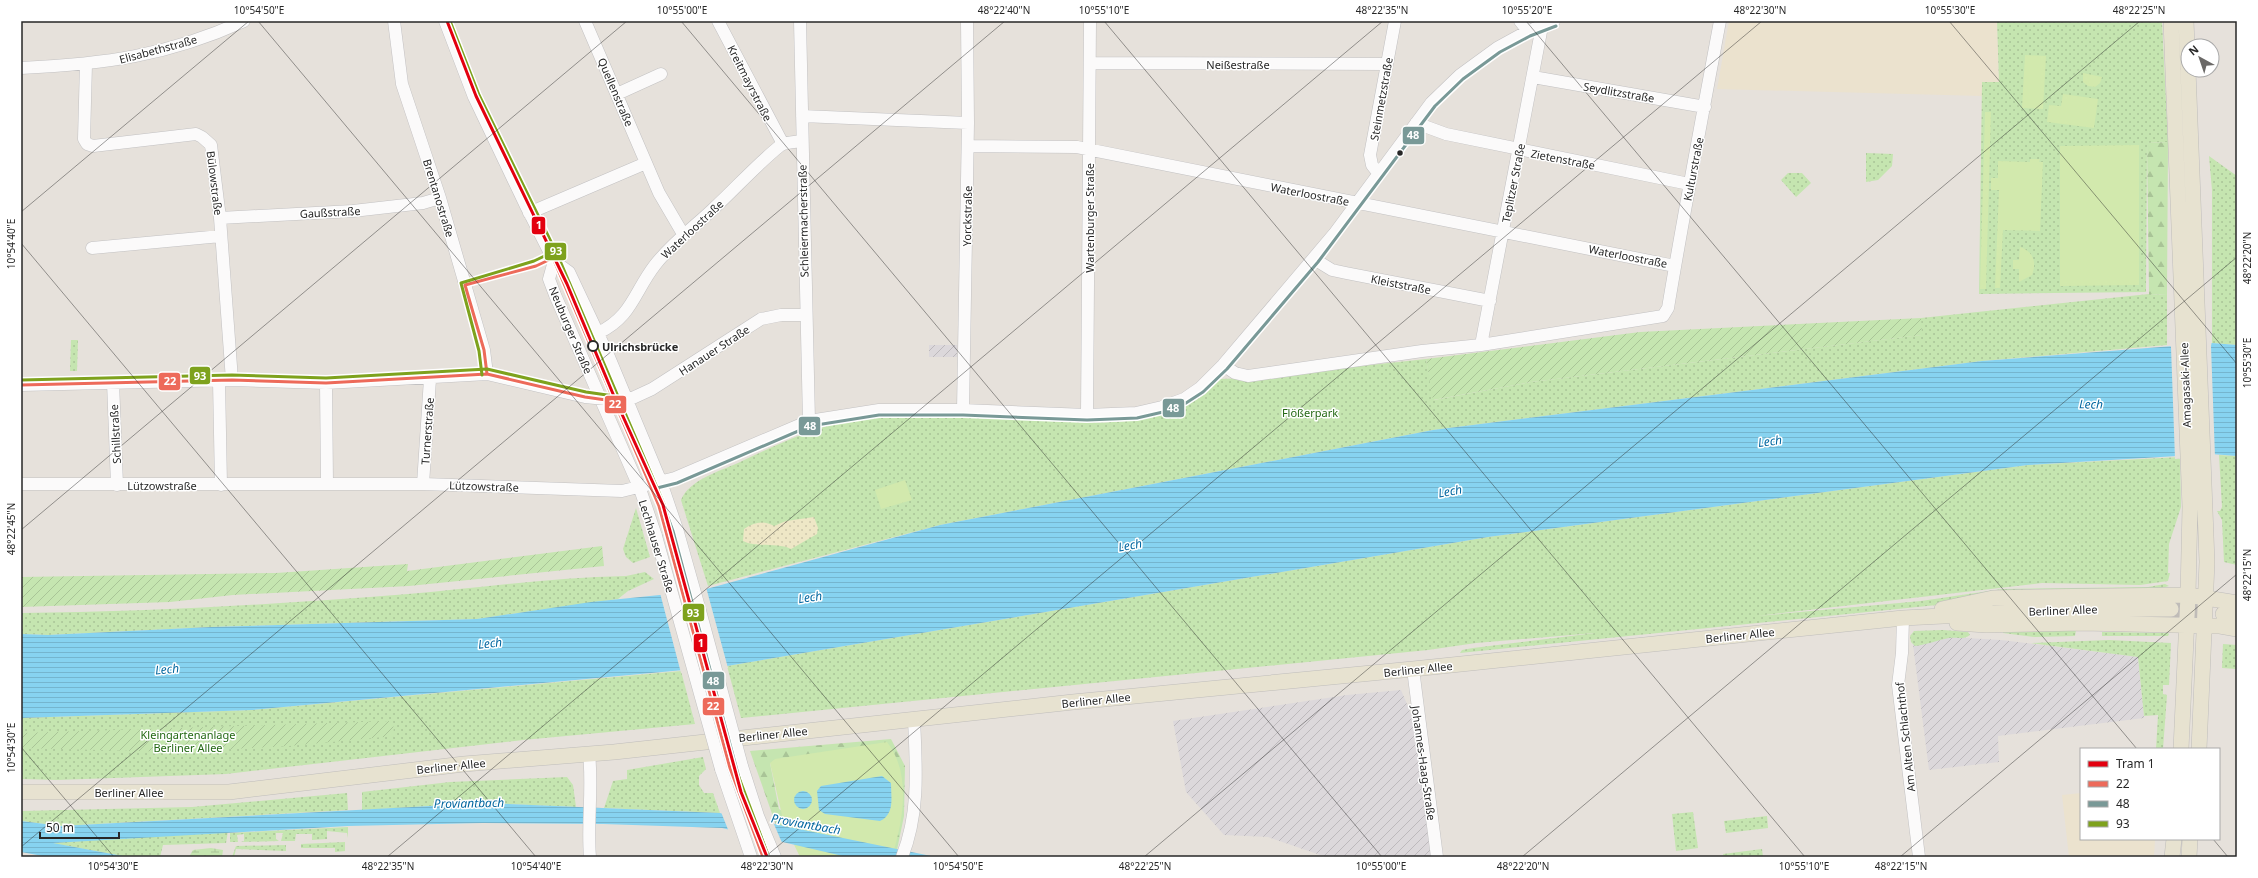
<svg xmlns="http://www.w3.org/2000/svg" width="2258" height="878" viewBox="0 0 2258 878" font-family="'Noto Sans',sans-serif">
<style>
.industrial{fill:url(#industrial-furrows)}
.education{fill:#ebe2ce}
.grass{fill:url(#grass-dots)}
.forest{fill:url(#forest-firs)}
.wetland{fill:url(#wetland-marsh)}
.sand{fill:url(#sand-dots)}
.garden{fill:url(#garden-furrows)}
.pitch{fill:#d2e9ad}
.water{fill:url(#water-rules)}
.pier{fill:#e6e1db}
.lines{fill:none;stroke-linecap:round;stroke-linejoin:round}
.major-tunnel{stroke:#c0bcb7;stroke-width:15;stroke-dasharray:15 8;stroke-linecap:butt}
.minor-casing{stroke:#c2c1c2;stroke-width:13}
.major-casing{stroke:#bfbdbb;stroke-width:16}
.minor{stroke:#fbfafa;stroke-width:12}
.major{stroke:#e7e2d0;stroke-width:15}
.minor-bridge-casing{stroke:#c2c1c2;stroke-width:13;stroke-linecap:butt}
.minor-bridge{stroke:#fbfafa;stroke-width:12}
.bus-1-casing{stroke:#fff;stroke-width:6}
.bus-2-casing{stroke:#fff;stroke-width:6}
.bus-3-casing{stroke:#fff;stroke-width:6}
.bus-1{stroke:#ed6a5a;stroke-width:3}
.bus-2{stroke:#799997;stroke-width:3}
.bus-3{stroke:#7ea21d;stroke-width:3}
.tram-1-casing{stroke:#fff;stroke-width:6}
.tram-1{stroke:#e3000f;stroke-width:3}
.ticks{fill:none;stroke:#272727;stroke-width:1;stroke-opacity:0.45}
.bus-dot{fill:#272727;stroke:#fff;stroke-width:1.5}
.stop-dot{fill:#fff;stroke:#272727;stroke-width:2}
.labels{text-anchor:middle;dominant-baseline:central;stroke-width:3;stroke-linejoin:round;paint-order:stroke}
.street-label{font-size:11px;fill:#272727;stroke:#fff}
.stop-label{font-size:11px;font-weight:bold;fill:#272727;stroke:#fff;text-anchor:start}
.park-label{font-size:11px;fill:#236813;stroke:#fff}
.water-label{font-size:12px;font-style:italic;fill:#02669f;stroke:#fff}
.line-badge{stroke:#fff;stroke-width:1.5}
.badge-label{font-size:11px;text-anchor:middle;font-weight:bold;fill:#fff}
.neatline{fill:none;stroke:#272727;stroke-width:1.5}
.ticks-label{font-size:10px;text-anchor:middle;fill:#272727}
</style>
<defs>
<pattern id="industrial-furrows" width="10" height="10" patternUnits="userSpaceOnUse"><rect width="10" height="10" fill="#dcd8db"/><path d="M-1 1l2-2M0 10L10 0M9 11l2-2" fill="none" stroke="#bdb9bc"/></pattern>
<pattern id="grass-dots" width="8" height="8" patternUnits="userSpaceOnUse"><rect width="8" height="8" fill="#c5e5b0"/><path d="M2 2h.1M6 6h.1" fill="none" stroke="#a9c497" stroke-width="1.8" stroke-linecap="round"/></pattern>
<pattern id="forest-firs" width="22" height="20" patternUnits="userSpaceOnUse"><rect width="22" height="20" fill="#c5e5b0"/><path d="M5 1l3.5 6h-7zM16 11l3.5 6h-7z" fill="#a9c497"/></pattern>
<pattern id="wetland-marsh" width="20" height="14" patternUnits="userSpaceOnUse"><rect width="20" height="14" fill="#c5e5b0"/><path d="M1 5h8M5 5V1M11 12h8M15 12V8" fill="none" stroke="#a9c497"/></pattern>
<pattern id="sand-dots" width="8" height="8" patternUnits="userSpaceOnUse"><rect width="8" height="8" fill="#eee7c6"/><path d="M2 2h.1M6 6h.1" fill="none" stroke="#ccc6aa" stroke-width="1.8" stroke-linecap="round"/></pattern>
<pattern id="garden-furrows" width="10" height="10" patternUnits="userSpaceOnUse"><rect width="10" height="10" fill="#c5e5b0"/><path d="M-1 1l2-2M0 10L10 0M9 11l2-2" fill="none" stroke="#a9c497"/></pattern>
<pattern id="water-rules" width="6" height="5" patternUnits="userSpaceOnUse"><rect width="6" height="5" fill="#87d3f0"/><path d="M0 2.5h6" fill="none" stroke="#75b5ce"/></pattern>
</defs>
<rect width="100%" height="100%" fill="#e6e1db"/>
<path class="industrial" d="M929,345H957V357H929Z
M1912,637H1949L2001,640L2138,657L2144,718L1998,736L1999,762L1929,770Z
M1401,690L1420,735L1437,857H1326L1268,837L1224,835L1186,792L1173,721L1347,695Z"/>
<path class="education" d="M1729,21H1997L1999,82H1982V96L1717,89Z
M2081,793V839H2155L2154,857H2069L2062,795Z"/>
<path class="grass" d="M1997,21H2162L2168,142L2147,143L2146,292L1979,294L1982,82H1999Z
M1866,153L1893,154L1892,166L1878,180L1866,182Z
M2209,156L2237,176V345L2212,343V190Z
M1788,173H1802L1811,183L1796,197L1781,180Z
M2149,294L2167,295V345L1982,361L1433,430L940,525L708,586L681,500C689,480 720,471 738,463C786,440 833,418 886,416C940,413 998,419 1052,421C1091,423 1129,425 1166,413C1187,407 1204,393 1219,379L1249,378L1426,359L1434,400L1531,382L1921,335V318Z
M71,340H78L77,371H70Z
M2219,455L2237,456V565L2224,562L2222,520L2217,511H2220L2222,507Z
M2180,457L2181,507L2169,544L2168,573H2170L2168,581L2140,585L2042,583L1757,616L1921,601L2002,589L2148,587L2165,584L2169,586L2159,589L1947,604L1460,653L1462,650L1473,648L1595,633L1476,643L1428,650L741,718L727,666L1488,537L2028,465Z
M636,508L650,557L633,563L626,557L623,549Z
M645,572L654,579L628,591L618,599L477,619L211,627L48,635L21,634V613C150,612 279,604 408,594C480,588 553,577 626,576Z
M1943,630L1968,632L1970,635C1964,640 1956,637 1949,638C1937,640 1926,645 1915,646L1911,642L1910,636L1914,631Z
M2003,630H2076L2075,636L2035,637L2003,633Z
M2102,632L2168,633L2169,634L2168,636H2102Z
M2109,640L2171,643L2169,685H2163V694L2167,695L2163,749H2156L2158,715L2144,716L2138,657L2031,643Z
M2223,644L2237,645V669L2222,668Z
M681,671L695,724L523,740L226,774L57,780L21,779V718L252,710Z
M703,757L706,769L699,776V785L704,793H713L720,813L604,808L613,781L627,779V770Z
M567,777L573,785L576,807L486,803L362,810V792L450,782Z
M347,793L348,810L61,826L21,821V811L192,807Z
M1693,812L1698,848L1676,851L1672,814Z
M1767,816L1768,828L1726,833L1724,821Z
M348,827V838L347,833L327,831V839L312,840V834H296L295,841H281L283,833H276V839L279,841L241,842L244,841V834L237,835L238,842H230V833Z
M228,831L226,843L163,845L160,857H128L51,843Z
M345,842V851L335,852V848H301V844Z
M286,845V851L236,849L234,857H232L236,846Z
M1762,849L1763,857H1724L1723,854Z"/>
<path class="forest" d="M2168,142L2167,295L2149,294L2147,143Z
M891,739L905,766L904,816L897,850L890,848L770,763L779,809L817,834L776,825L750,751Z"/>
<path class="wetland" d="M211,848L223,850L222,857H189L193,850Z"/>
<path class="sand" d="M814,517L818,528L817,534L791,549C777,542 757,548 743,541L744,529C754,522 764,520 774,526L786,521Z"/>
<path class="garden" d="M1921,318L1922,335L1531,382L1433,400L1426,359L1640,332Z
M602,546L604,566L409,586L233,595L170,602L21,607V577L276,573L408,564L407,571Z
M393,721L394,736L289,746L177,752L21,748V733Z"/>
<path class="pitch" d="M2025,55L2046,56L2043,109L2022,108Z
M2083,73L2102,77L2100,83L2095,87L2088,86L2083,82Z
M2063,94L2098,99L2094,128L2047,122L2049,105L2061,106Z
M1985,112H1991L1986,289H1980Z
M2139,145V285L2060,286V146Z
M2030,159H2040L2039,162H2043L2040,231L2003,230L2000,288H1995L1999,190H1991V178H1998V161L2030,162Z
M2020,247C2033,251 2037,262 2032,275L2019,282V269H2013V260H2019Z
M905,480L912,500L881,509L875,490Z
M887,742C912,774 903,821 892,857H800L784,824L770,763L775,759Z"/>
<path class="water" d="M2212,343L2237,345V456L2211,454L2028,465L1488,537L727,666L252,710L21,718V634L48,635L211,627L477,619L591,602L699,591L940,525L1433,430L1982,361Z
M882,776L891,783C891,797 895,814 880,821L825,814L819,810L817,791L821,786Z
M794 800a9 9 0 1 1 18 0a9 9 0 1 1-18 0Z
M486,803L720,813L936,857H847L722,828L603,824L483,823L348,826L53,843L128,857H48L21,852V821L61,826Z"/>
<path class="pier" d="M2212,341L2211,346L2215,457L2175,459L2171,347L2170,345Z
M706,587L728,668L681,673L660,593Z
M721,812L773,822L783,845L729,832Z"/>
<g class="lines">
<path class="major-tunnel" d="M2171,609L2223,614"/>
<defs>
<path id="minor" d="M394,21L402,84L440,198L484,350L487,374
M445,21L474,97L525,204L554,261L569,272L609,357L661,482L677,529L699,607
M585,21L659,193L683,234
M718,21L783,144
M800,21L809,421
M1520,21L1528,31
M1090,63L1387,64
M86,64L84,139L87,144L93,146L196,134L202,137L211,145L220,218L232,380
M21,68C104,64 167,56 244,21
M1533,77L1705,107
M617,94L661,74
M802,116L968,123
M1416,123L1446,134L1689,184
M968,146L1077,147L1675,266
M1379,174L1372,165L1370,155L1395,21
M529,213L646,163
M220,218L353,211L423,203L440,198
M92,248L221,236
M1314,259L1332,270L1346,273L1490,301
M554,261L549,279L555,295L640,489L656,536
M598,333C632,317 634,292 655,265C672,243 693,228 712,210C735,189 757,164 781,145C786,142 796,142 802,141
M1481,345L1543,21
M1223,365L1235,373L1248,376L1422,351L1481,345L1663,316L1668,308C1684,212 1702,117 1720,21
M219,381L221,485
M113,382L117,485
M326,383L327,484
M21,385L232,380L326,383L487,374L585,397L626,401L652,389L761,319L781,315H806
M963,410L968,123L967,21
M1087,415L1090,21
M21,484H423L622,491L675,478L809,421L879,410H963L1087,415L1136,413L1162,407L1184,399L1200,388L1223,365L1334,234L1431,103L1460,75L1497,48L1528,31L1554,21
M423,484L430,379
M1903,618L1902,653L1898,685L1919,857
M1413,669L1437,857
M589,754C593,788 587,823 590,857
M742,766L758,816L775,857
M721,769L751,857
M902,857C920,812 916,766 914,719"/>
<path id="major" d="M2171,21L2190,507L2188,595L2181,749
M2186,21L2188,68
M2188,70L2207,562L2199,749
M1942,609L1993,598L2034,597L2188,595L2237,603
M2223,614L2237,616
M1957,623L1986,625L2082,623L2220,626L2237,629
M21,792H229L464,764L614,752L1073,702L1413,669L1903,618L2081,609H2171
M2172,857L2174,839
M2189,857L2190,839"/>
</defs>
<use href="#minor" class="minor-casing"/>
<use href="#major" class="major-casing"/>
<use href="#minor" class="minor"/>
<use href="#major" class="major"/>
<defs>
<path id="minor-bridge" d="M656,536L721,769
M699,607L742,766"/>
</defs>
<use href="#minor-bridge" class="minor-bridge-casing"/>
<use href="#minor-bridge" class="minor-bridge"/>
<defs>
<path id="bus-1" d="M553,258L659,506L730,768L763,857
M465,285L536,266L553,258
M465,285L484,350L487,374
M21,385L232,380L326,383L487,374L585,397L613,401"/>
<path id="bus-2" d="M768,855L742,789L673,531L657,488L677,483L810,426L879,415H963L1087,420L1137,418L1163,412L1186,403L1203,392L1227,369L1318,262L1435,106L1463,79L1500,52L1530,36L1556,26"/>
<path id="bus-3" d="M450,21L479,95L558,256L664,504L735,767L768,855
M482,375L479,351L461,283L534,261L551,253
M21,380L232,375L326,378L487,369L586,392L614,396"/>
</defs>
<use href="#bus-1" class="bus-1-casing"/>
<use href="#bus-2" class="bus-2-casing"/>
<use href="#bus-3" class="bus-3-casing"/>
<use href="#bus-1" class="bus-1"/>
<use href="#bus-2" class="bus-2"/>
<use href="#bus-3" class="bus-3"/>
<defs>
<path id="tram-1" d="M447,21L476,96L567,284L616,401L663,505L741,792L767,857"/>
</defs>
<use href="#tram-1" class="tram-1-casing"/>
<use href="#tram-1" class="tram-1"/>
</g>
<path class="ticks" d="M258,21L959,857M681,21L1382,857M1104,21L1805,857M1526,21L2137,749M1949,21L2237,364M21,212L249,21M21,243L536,857M21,530L627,21M21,747L114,857M2213,839L2228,857M21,847L1005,21M387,857L1383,21M765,857L1762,21M1144,857L2140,21M1522,857L2237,257M1900,857L2237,574"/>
<circle class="bus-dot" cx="1400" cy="153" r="3.5"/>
<circle class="stop-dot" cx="593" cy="346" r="5"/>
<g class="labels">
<g class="street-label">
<text transform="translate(158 49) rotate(-15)">Elisabethstraße</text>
<text x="1238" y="64">Neißestraße</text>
<text transform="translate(750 83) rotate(63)">Kreitmayrstraße</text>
<text transform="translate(616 92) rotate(67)">Quellenstraße</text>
<text transform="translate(1619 92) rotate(10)">Seydlitzstraße</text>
<text transform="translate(1381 99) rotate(-80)">Steinmetzstraße</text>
<text transform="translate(1563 159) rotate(11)">Zietenstraße</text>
<text transform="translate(1693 169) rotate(-79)">Kulturstraße</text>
<text transform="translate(215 183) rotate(83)">Bülowstraße</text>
<text transform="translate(1513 183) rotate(-79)">Teplitzer Straße</text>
<text transform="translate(1310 194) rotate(11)">Waterloostraße</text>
<text transform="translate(439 198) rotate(73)">Brentanostraße</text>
<text transform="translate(330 212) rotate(-3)">Gaußstraße</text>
<text transform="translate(967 216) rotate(-89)">Yorckstraße</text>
<text transform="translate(1089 218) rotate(-90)">Wartenburger Straße</text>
<text transform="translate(803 221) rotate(-91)">Schleiermacherstraße</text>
<text transform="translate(692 229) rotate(-43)">Waterloostraße</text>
<text transform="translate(1628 256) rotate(11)">Waterloostraße</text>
<text transform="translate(1401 284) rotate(11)">Kleiststraße</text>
<text transform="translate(571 330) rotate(67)">Neuburger Straße</text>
<text transform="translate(714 350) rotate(-33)">Hanauer Straße</text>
<text transform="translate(2185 385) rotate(-92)">Amagasaki-Allee</text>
<text transform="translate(427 431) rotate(-86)">Turnerstraße</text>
<text transform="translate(115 434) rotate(-93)">Schillstraße</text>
<text x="162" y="485">Lützowstraße</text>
<text transform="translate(484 486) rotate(2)">Lützowstraße</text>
<text transform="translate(657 546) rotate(73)">Lechhauser Straße</text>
<text transform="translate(2063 610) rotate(-2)">Berliner Allee</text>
<text transform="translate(1740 635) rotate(-6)">Berliner Allee</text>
<text transform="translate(1418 669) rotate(-6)">Berliner Allee</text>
<text transform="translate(1096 700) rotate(-6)">Berliner Allee</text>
<text transform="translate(773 734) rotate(-6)">Berliner Allee</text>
<text transform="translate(1905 737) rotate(-96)">Am Alten Schlachthof</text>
<text transform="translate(1424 763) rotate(82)">Johannes-Haag-Straße</text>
<text transform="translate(451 766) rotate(-6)">Berliner Allee</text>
<text x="129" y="792">Berliner Allee</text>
</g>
<g class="stop-label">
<text x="602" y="346">Ulrichsbrücke</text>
</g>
<g class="park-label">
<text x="1310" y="412">Flößerpark</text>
<text x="188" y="734">Kleingartenanlage<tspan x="188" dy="13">Berliner Allee</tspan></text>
</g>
<g class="water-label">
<text transform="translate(2091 404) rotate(1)">Lech</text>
<text transform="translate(1770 441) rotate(-7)">Lech</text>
<text transform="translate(1450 491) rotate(-10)">Lech</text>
<text transform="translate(1130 545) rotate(-10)">Lech</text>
<text transform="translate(810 597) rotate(-8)">Lech</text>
<text transform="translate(490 643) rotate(-6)">Lech</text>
<text transform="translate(167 669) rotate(-5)">Lech</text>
<text transform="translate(469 803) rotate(-1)">Proviantbach</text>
<text transform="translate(806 824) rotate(10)">Proviantbach</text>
</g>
</g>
<g class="line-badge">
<rect x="1402" y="126" width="23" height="19" rx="4" fill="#799997"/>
<rect x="531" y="216" width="15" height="19" rx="4" fill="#e3000f"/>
<rect x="544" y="242" width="23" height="19" rx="4" fill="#7ea21d"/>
<rect x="189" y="366" width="22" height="19" rx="4" fill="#7ea21d"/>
<rect x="158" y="372" width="23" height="19" rx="4" fill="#ed6a5a"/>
<rect x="604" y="395" width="23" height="19" rx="4" fill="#ed6a5a"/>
<rect x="1162" y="398" width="23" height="20" rx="4" fill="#799997"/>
<rect x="798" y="416" width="23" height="20" rx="4" fill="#799997"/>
<rect x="682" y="603" width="23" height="19" rx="4" fill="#7ea21d"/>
<rect x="693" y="633" width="15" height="20" rx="4" fill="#e3000f"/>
<rect x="702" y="671" width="23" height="19" rx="4" fill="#799997"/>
<rect x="702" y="697" width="23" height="19" rx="4" fill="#ed6a5a"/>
</g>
<g class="badge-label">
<text x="1413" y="139">48</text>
<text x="539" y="229">1</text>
<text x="556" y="255">93</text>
<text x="200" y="380">93</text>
<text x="170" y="385">22</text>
<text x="615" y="408">22</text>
<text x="1173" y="412">48</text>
<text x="810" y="430">48</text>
<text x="693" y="617">93</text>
<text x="701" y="647">1</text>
<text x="713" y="685">48</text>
<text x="713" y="710">22</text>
</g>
<rect width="2258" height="878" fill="none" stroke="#ffffff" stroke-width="44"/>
<rect x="2080" y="748" width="140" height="92" fill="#ffffff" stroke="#a9a9a9"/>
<rect x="2088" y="761" width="20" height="6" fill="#e3000f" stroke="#a9a9a9"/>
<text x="2116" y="768" font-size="12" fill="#272727">Tram 1</text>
<rect x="2088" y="781" width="20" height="6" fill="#ed6a5a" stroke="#a9a9a9"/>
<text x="2116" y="788" font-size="12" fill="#272727">22</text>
<rect x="2088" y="801" width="20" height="6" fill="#799997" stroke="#a9a9a9"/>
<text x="2116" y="808" font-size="12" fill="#272727">48</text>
<rect x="2088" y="821" width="20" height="6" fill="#7ea21d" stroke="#a9a9a9"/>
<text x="2116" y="828" font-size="12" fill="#272727">93</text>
<g transform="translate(2200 58) rotate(320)"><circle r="19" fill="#ffffff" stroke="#a9a9a9"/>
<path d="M0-3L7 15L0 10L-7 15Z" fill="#6a6866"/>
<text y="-6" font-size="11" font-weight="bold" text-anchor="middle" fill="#272727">N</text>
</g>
<path d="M40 832v6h79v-6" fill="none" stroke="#272727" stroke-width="2"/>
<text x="46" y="832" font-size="12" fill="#272727" stroke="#ffffff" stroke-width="3" paint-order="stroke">50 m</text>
<rect x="22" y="22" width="2214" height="834" class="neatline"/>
<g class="ticks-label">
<text x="259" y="14">10°54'50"E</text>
<text x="682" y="14">10°55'00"E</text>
<text x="1004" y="14">48°22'40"N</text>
<text x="1104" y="14">10°55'10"E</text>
<text x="1382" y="14">48°22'35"N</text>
<text x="1527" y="14">10°55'20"E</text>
<text x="1760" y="14">48°22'30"N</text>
<text x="1950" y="14">10°55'30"E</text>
<text x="2139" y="14">48°22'25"N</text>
<text transform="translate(11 244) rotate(-90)" y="4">10°54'40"E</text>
<text transform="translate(2247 258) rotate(-90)" y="4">48°22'20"N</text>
<text transform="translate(2247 363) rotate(-90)" y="4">10°55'30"E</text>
<text transform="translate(11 529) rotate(-90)" y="4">48°22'45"N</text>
<text transform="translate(2247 575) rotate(-90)" y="4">48°22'15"N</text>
<text transform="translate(11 748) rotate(-90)" y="4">10°54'30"E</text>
<text x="113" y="870">10°54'30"E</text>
<text x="388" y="870">48°22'35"N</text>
<text x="536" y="870">10°54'40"E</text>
<text x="767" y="870">48°22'30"N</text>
<text x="958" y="870">10°54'50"E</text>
<text x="1145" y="870">48°22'25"N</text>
<text x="1381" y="870">10°55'00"E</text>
<text x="1523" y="870">48°22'20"N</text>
<text x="1804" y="870">10°55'10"E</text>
<text x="1901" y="870">48°22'15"N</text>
</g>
</svg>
